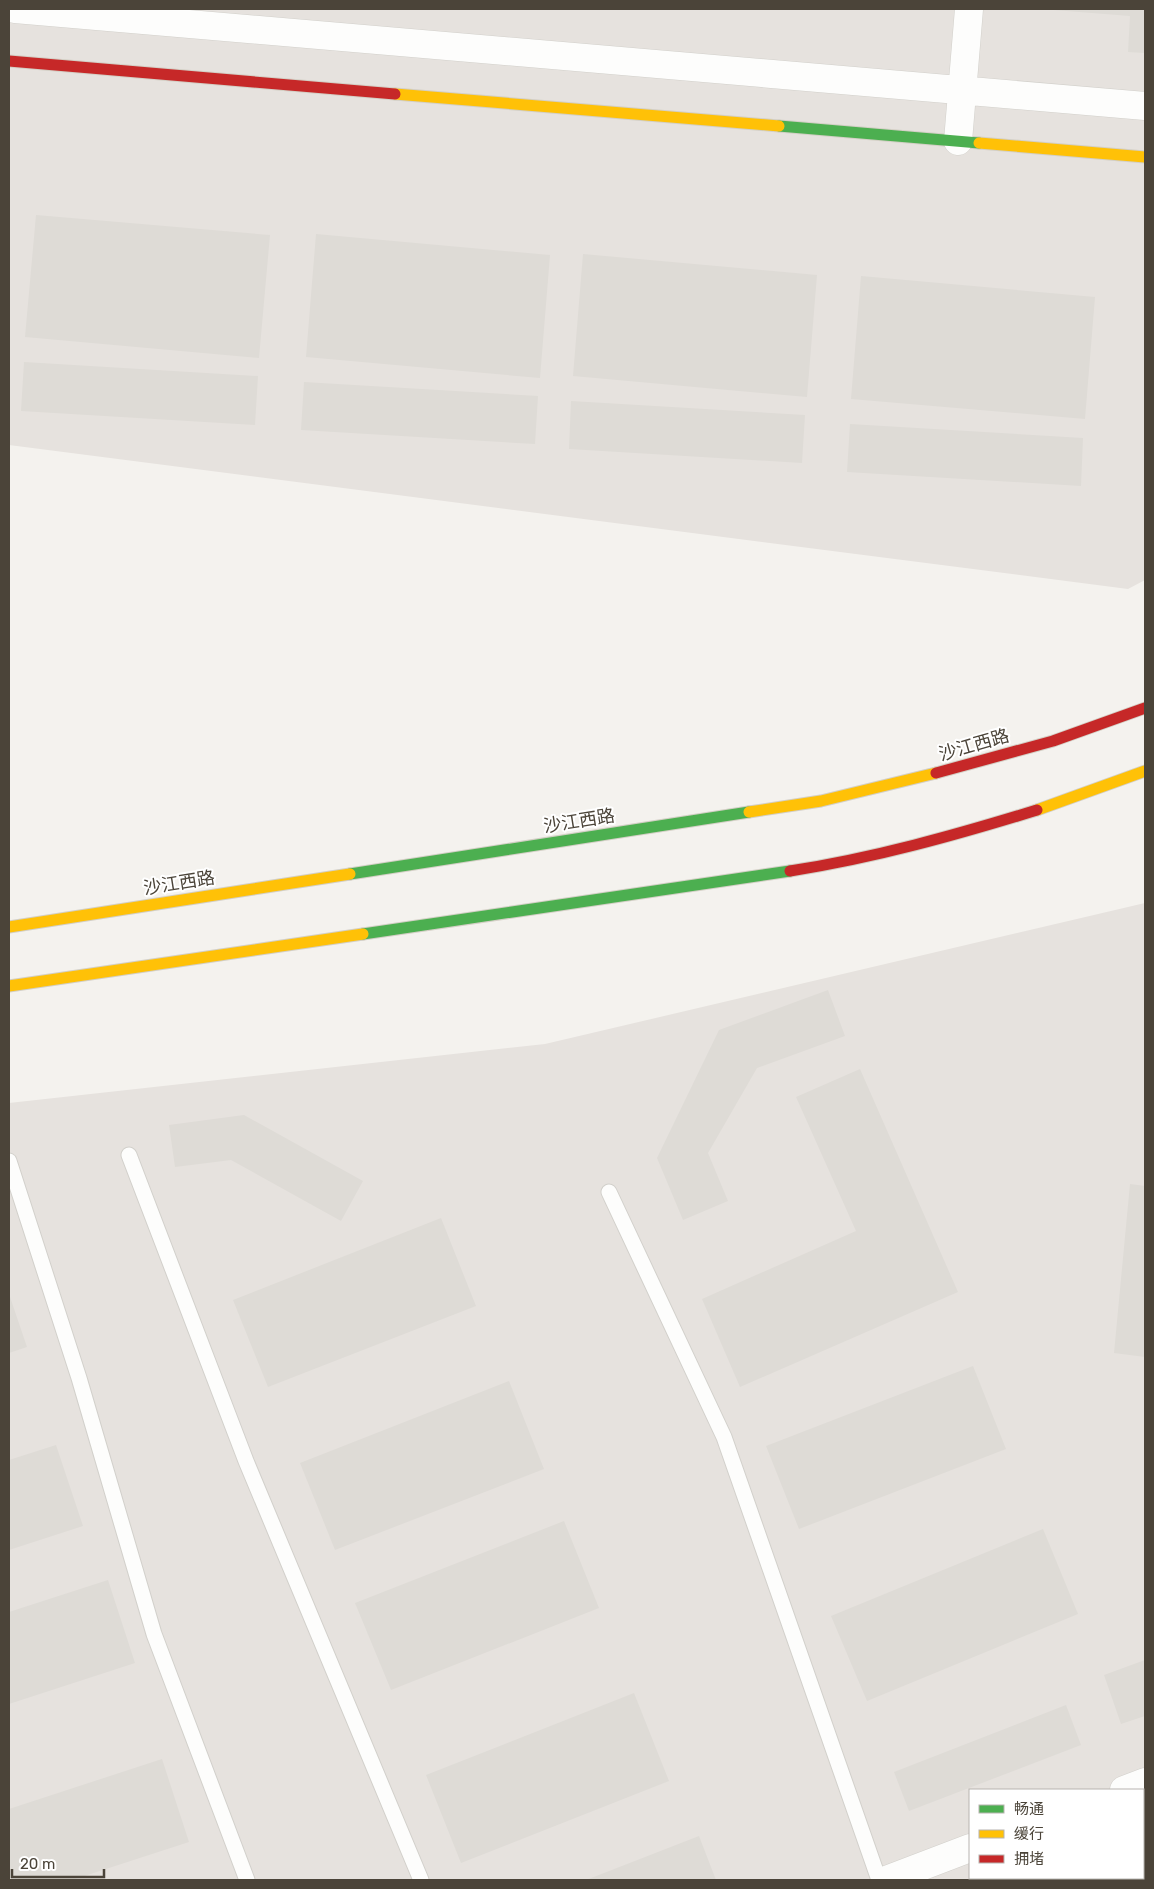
<svg xmlns="http://www.w3.org/2000/svg" width="1154" height="1889" viewBox="0 0 1154 1889" font-family="Rubik,'Noto Sans SC',sans-serif">
<style>
.industrial{fill:#e6e2de;fill-rule:evenodd}
.building{fill:#dedbd6}
.lines{fill:none;stroke-linecap:round;stroke-linejoin:round}
.lane-casing{stroke:#d2d0cb;stroke-width:17}
.street-casing{stroke:#d2d0cb;stroke-width:29}
.fast-casing{stroke:#d3cfc5;stroke-width:13}
.slow-casing{stroke:#d3cfc5;stroke-width:13}
.jam-casing{stroke:#d3cfc5;stroke-width:13}
.lane{stroke:#fdfdfc;stroke-width:15}
.street{stroke:#fdfdfc;stroke-width:28}
.fast{stroke:#4caf50;stroke-width:11}
.slow{stroke:#ffc107;stroke-width:11}
.jam{stroke:#c62828;stroke-width:11}
.labels{text-anchor:middle;dominant-baseline:central;stroke-width:4;stroke-linejoin:round;paint-order:stroke}
.street-label{font-size:18px;fill:#4b4439;stroke:#fff}
</style>
<rect width="100%" height="100%" fill="#f4f2ee"/>
<path class="industrial" d="M9,9H1145V580L1128,589L9,445Z
M1145,903V1880H9V1103L545,1044ZM970,1790H1143V1878H970Z"/>
<path class="building" d="M1041,9H1145V53L1128,52L1130,16Z
M36,215L270,235L259,358L25,337Z
M316,234L550,255L540,378L306,357Z
M583,254L817,275L807,397L573,376Z
M861,276L1095,297L1085,419L851,399Z
M24,362L258,376L255,425L21,411Z
M304,382L538,396L535,444L301,430Z
M571,401L805,415L802,463L569,449Z
M850,424L1083,438L1081,486L847,472Z
M828,990L845,1036L757,1068L708,1153L728,1201L683,1220L657,1158L719,1030Z
M860,1069L958,1292L740,1387L702,1299L856,1231L796,1097Z
M244,1115L363,1181L341,1221L231,1160L175,1167L169,1125Z
M1130,1184L1145,1186V1357L1114,1353Z
M441,1218L476,1306L268,1387L233,1300Z
M9,1294L27,1347L9,1353Z
M973,1366L1006,1449L799,1529L766,1446Z
M509,1381L544,1469L335,1550L300,1463Z
M56,1445L83,1526L9,1550V1460Z
M564,1521L599,1608L391,1690L355,1603Z
M1043,1529L1078,1614L867,1701L831,1616Z
M108,1580L135,1663L9,1704V1612Z
M1145,1660V1716L1121,1724L1104,1675Z
M634,1693L669,1781L461,1863L426,1775Z
M1066,1705L1081,1745L909,1811L894,1772Z
M162,1759L189,1842L72,1880H9V1809Z
M699,1836L716,1880H586Z
M1145,1839V1880H1048L1053,1878H1143V1840Z"/>
<g class="lines">
<defs>
<path id="lane" d="M129,1155L246,1461L421,1880
M9,1161L79,1378L154,1634L247,1880
M609,1192L724,1437L879,1880"/>
<path id="street" d="M15,9L1145,106
M958,141L969,9
M1124,1790L1145,1782
M886,1880L970,1848"/>
<path id="fast" d="M779,126L979,143
M350,874L749,812
M363,934L790,871"/>
<path id="slow" d="M395,94L779,126
M979,143L1145,157
M1037,810L1145,771
M749,812L821,801L936,773
M9,927L350,874
M9,986L363,934"/>
<path id="jam" d="M9,61L395,94
M936,773L1053,741L1145,708
M790,871C874,858 956,835 1037,810"/>
</defs>
<use href="#lane" class="lane-casing"/>
<use href="#street" class="street-casing"/>
<use href="#fast" class="fast-casing"/>
<use href="#slow" class="slow-casing"/>
<use href="#jam" class="jam-casing"/>
<use href="#lane" class="lane"/>
<use href="#street" class="street"/>
<use href="#fast" class="fast"/>
<use href="#slow" class="slow"/>
<use href="#jam" class="jam"/>
</g>
<g class="labels">
<g class="street-label">
<text transform="translate(974 745) rotate(-16)">沙江西路</text>
<text transform="translate(579 821) rotate(-9)">沙江西路</text>
<text transform="translate(179 883) rotate(-9)">沙江西路</text>
</g>
</g>
<rect width="1154" height="1889" fill="none" stroke="#4b4439" stroke-width="20"/>
<rect x="969" y="1789" width="175" height="90" fill="#ffffff" stroke="#b7b4b0"/>
<rect x="979" y="1805" width="25" height="8" fill="#4caf50" stroke="#b7b4b0"/>
<text x="1014" y="1814" font-size="15" fill="#4b4439">畅通</text>
<rect x="979" y="1830" width="25" height="8" fill="#ffc107" stroke="#b7b4b0"/>
<text x="1014" y="1839" font-size="15" fill="#4b4439">缓行</text>
<rect x="979" y="1855" width="25" height="8" fill="#c62828" stroke="#b7b4b0"/>
<text x="1014" y="1864" font-size="15" fill="#4b4439">拥堵</text>
<path d="M12 1869v8h92v-8" fill="none" stroke="#4b4439" stroke-width="2.5"/>
<text x="20" y="1869" font-size="15" fill="#4b4439" stroke="#ffffff" stroke-width="4" paint-order="stroke">20 m</text>
</svg>
